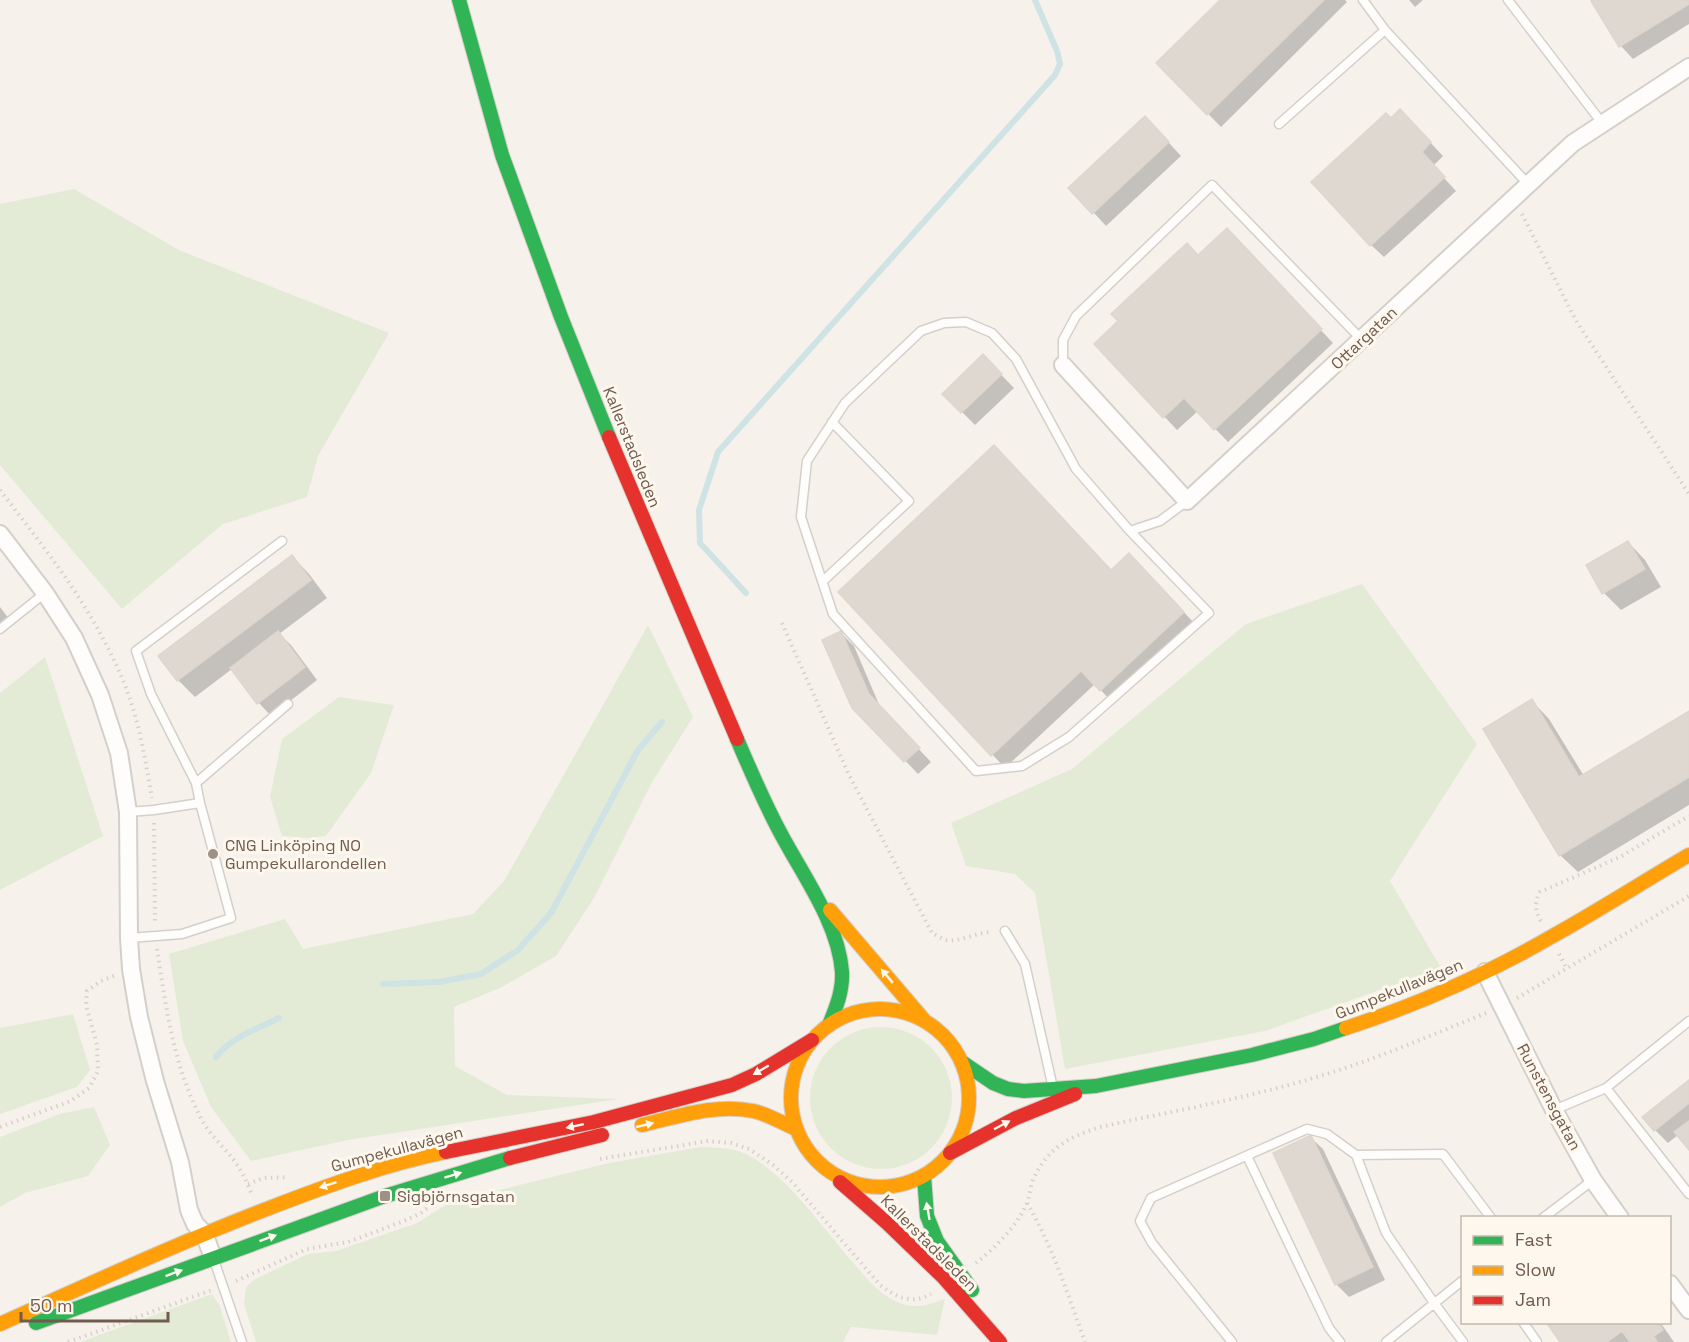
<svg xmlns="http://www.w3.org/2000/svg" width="1689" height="1342" viewBox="0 0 1689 1342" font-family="'Space Grotesk',sans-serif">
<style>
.green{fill:#e3ebd7}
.shadow{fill:#0003}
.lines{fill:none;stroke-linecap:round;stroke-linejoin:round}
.stream{stroke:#cfe2e4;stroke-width:6}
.building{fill:#dfd8d1;stroke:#ded6ce;stroke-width:1.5}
.lane-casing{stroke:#d5cfc9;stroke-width:11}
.street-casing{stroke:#d5cfc9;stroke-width:20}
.fast-casing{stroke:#d5cec8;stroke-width:16}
.slow-casing{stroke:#d5cec8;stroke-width:16}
.jam-casing{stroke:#d5cec8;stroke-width:16}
.path{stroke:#d7d0cb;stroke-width:4;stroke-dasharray:1.5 4.5;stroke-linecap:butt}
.lane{stroke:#fefdfc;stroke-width:8}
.street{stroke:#fefdfc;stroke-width:16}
.fast{stroke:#30b455;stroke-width:14}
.slow{stroke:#ff9f0a;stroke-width:14}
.jam{stroke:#e5322d;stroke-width:14}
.oneway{fill:#fdf7ed}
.poi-dot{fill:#9f9085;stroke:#fdf7ed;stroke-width:2}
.labels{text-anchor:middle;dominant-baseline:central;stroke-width:6;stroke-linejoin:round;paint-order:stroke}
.street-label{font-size:16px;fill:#705b4e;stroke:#fdf7ed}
.poi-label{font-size:16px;fill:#705b4e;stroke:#fdf7ed;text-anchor:start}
</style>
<rect width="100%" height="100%" fill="#f6f2eb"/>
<path class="green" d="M74,189L179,250L389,333L318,456L307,497L223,524L122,609L0,465V204Z
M1362,584L1477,744L1390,881L1441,968L1265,1031L1065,1069L1035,893L1015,874L966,866L951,823L1072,769L1246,624Z
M648,625L693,717L651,784L594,898L556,956L500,988L454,1007L455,1066L507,1095L619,1099L348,1140L251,1161L211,1107L183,1041L169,954L285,919L303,949L473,914L504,881Z
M45,657L103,836L0,890V693Z
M339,697L394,705L371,773L326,836L308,838L282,836L270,797L282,739Z
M73,1014L90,1070L77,1087L0,1114V1028Z
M810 1098a71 71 0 1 1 142 0a71 71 0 1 1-142 0Z
M94,1107L110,1145L88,1176L25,1193L0,1207V1137L60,1114Z
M700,1147C713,1148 729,1147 741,1152C779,1166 822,1226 849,1258C866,1277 885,1304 913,1306C924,1307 935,1302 945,1299L937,1335L851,1327L843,1342H256L244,1304L246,1287L255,1279L308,1254L336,1251L417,1223L444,1206L475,1196L609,1163Z
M212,1294L219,1304L231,1342H80Z"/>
<path class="shadow" d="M1222,0H1345L1347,2L1221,127L1158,63Z
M1409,0H1423L1415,7Z
M1596,0H1689V24L1633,59L1621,46L1593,2Z
M1413,124L1443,156L1433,166L1456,191L1384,257L1371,245Z
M1158,131L1181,156L1106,226L1071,188Z
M1239,243L1333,343L1228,442L1198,411L1177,430L1096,344Z
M983,356L1014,388L975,425L944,394Z
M1628,542L1645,560L1661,587L1621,610L1604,593Z
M292,556L309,574L327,598L279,634L291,645L317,680L271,716L259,703L232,669L195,697L178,680Z
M1142,568L1196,625L1113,703L1095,684L1005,768L840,592L1111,571Z
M0,607L12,623L0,632Z
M841,633L854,646L881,709L931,762L918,774L854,707Z
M1532,701L1549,719L1584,776L1689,713V805L1578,872L1560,855Z
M1689,1082V1148L1678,1135L1668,1143L1655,1130Z
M1310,1137L1323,1149L1385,1280L1349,1297L1336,1284Z
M1548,1322H1660L1674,1342H1561Z"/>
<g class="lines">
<path class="stream" d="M746,593L700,543L699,510L718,452L1055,75L1060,64L1057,51L1035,0
M383,984L440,982L481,974L518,950L551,913L638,750L662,722
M216,1057C231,1037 257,1029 279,1018"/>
</g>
<path class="building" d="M1220,0H1324L1207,115L1156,63Z
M1593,0H1689V4L1619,47L1591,1Z
M1400,109L1431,142L1422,152L1445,177L1370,246L1311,182L1386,113L1391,118Z
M1145,116L1169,142L1092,214L1068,188Z
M1227,228L1322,329L1214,430L1184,398L1163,418L1094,344L1118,321L1111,314L1187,243L1198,255Z
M983,354L1002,374L961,413L942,394Z
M994,445L1111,570L1129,553L1184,612L1100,691L1081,671L991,756L838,592Z
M1628,541L1645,569L1602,594L1586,565Z
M292,555L311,580L177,681L158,656Z
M278,631L305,667L257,704L230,668Z
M841,631L869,694L920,748L904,762L852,708L822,640Z
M1532,699L1579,777L1689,711V777L1559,856L1483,729Z
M1689,1080V1103L1654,1131L1642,1117Z
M1689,1121V1150L1674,1132Z
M1311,1135L1373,1267L1335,1285L1273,1153Z
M1546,1322H1658L1663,1330L1654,1336L1657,1342H1630L1622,1331L1607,1342H1560Z"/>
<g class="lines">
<defs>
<path id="lane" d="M1363,0L1385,30L1528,184
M1508,0L1602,123
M1279,124L1385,30
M1063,365V340L1076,316L1212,185L1362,340
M1130,531L1209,613L1069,737L1022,766L976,771L833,614L801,517L807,461L845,403L921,331L944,323L966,322L992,333L1016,359L1076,469L1130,531L1160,521L1187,501
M823,581L909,501L832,422
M0,629L45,593
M196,783L151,694L136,651L282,541
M200,803L196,783L288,704
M128,812L154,810L200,803L231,918L182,934L129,938
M1005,931L1025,964L1053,1088
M1606,1088L1689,1194
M1554,1110L1606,1088L1689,1021
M1356,1155L1386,1233L1434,1303L1463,1342
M1247,1156L1329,1328L1340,1342
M1543,1218L1593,1180
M214,1260L242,1342
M1523,1322L1537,1342
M1232,1342L1152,1243L1140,1221L1151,1198L1307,1129L1327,1134L1356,1155L1443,1154L1491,1218
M1386,1342L1462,1281"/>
<path id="street" d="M1063,365L1187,501L1573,143L1689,67
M0,534L45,593L74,638L100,695L119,753L128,812L129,938L131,969L139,1017L155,1081L180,1162L189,1210L195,1224L204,1233L213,1258
M1485,972L1554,1110L1593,1180L1620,1218
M1670,1284L1689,1310"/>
<path id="fast" d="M459,0L502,155L561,317L609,437
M737,739C752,774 767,810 786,843C807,881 839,927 842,972C843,991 836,1008 829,1025
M962,1062L993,1083L1008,1089L1024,1091L1096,1086L1252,1055L1314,1039L1346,1028
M924,1176L927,1216L937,1241L972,1290
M36,1323L385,1196L510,1158"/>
<path id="slow" d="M830,910L924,1020
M791 1098a89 89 0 1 1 178 0a89 89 0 1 1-178 0Z
M1346,1028C1417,1005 1487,974 1551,937C1598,911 1643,882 1689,855
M642,1125C677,1117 716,1103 753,1111C768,1114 782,1123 796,1129
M0,1324C90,1284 180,1242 272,1207C329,1185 387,1164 446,1152"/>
<path id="jam" d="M609,437L737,739
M446,1152L594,1122L732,1085L756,1074L812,1040
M950,1153L1016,1118L1075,1094
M510,1158L602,1135
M840,1182L887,1223L943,1277L1000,1342"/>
</defs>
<use href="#lane" class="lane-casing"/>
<use href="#street" class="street-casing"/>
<use href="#fast" class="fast-casing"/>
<use href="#slow" class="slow-casing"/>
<use href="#jam" class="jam-casing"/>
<path class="path" d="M1522,214L1575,319L1689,494
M0,490C46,550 92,607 122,678C138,715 145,758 152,798
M782,623L849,775L932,933C936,935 942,939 946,940C962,942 977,932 992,932
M154,823L155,923
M1541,921C1535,911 1534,903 1540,892L1620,857L1689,816
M157,949C166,1008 174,1069 203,1122C211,1136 223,1146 232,1158C241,1169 247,1182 252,1195
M1559,954L1567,969
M1517,998L1689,896
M0,1127L71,1101L89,1088L98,1071L97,1045L86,1005L87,991L101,981L116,975
M600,1159L708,1141L731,1143L749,1149L773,1165L792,1182L880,1285C896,1297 911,1305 931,1294
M248,1184L263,1178L288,1177
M1027,1203C1053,1247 1068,1295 1085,1342
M976,1263C995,1248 1018,1225 1027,1203C1030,1195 1030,1187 1033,1180C1047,1148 1069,1137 1100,1127C1182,1109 1266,1095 1345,1068C1393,1052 1439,1032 1486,1013
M236,1281L307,1249L348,1242L404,1221L421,1213L431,1205
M68,1342L212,1290"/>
<use href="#lane" class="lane"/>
<use href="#street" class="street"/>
<use href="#fast" class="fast"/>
<use href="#slow" class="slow"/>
<use href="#jam" class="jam"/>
</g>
<defs><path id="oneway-solid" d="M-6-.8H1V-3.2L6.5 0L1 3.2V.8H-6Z" transform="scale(1.5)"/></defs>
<g class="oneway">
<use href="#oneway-solid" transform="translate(887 976) rotate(-130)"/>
<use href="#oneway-solid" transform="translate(761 1070) rotate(150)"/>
<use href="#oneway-solid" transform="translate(645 1125) rotate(-13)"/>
<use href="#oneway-solid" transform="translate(1002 1125) rotate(-28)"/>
<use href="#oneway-solid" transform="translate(575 1126) rotate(168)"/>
<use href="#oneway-solid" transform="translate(453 1175) rotate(-17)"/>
<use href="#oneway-solid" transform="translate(328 1185) rotate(162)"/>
<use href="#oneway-solid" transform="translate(928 1211) rotate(-100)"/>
<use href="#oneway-solid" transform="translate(268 1238) rotate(-20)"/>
<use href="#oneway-solid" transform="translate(174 1273) rotate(-20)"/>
</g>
<g class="poi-dot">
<circle cx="213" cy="854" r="6"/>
<rect x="379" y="1190" width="12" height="12" rx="3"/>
</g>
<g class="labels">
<g class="street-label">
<text transform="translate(1364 338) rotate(-43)">Ottargatan</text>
<text transform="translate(632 447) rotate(68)">Kallerstadsleden</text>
<text transform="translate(1399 989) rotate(-22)">Gumpekullavägen</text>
<text transform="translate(1549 1097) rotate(62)">Runstensgatan</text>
<text transform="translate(397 1149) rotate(-15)">Gumpekullavägen</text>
<text transform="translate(929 1243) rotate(45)">Kallerstadsleden</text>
</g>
<g class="poi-label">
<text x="225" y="845">CNG Linköping NO<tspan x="225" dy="18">Gumpekullarondellen</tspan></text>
<text x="397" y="1196">Sigbjörnsgatan</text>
</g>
</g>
<rect x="1461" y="1216" width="210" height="108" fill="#fdf7ed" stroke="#c5b9ad" stroke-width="1.5"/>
<rect x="1473" y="1236" width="30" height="9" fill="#30b455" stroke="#c5b9ad" stroke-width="1.5"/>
<text x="1515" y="1246" font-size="18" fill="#705b4e">Fast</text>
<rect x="1473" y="1266" width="30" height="9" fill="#ff9f0a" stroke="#c5b9ad" stroke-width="1.5"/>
<text x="1515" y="1276" font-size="18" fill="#705b4e">Slow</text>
<rect x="1473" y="1296" width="30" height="9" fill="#e5322d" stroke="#c5b9ad" stroke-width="1.5"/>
<text x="1515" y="1306" font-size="18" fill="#705b4e">Jam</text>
<path d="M21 1312v9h147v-9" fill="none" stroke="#705b4e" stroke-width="3"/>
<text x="30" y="1312" font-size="18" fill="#705b4e" stroke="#fdf7ed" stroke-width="4.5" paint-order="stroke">50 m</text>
</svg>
